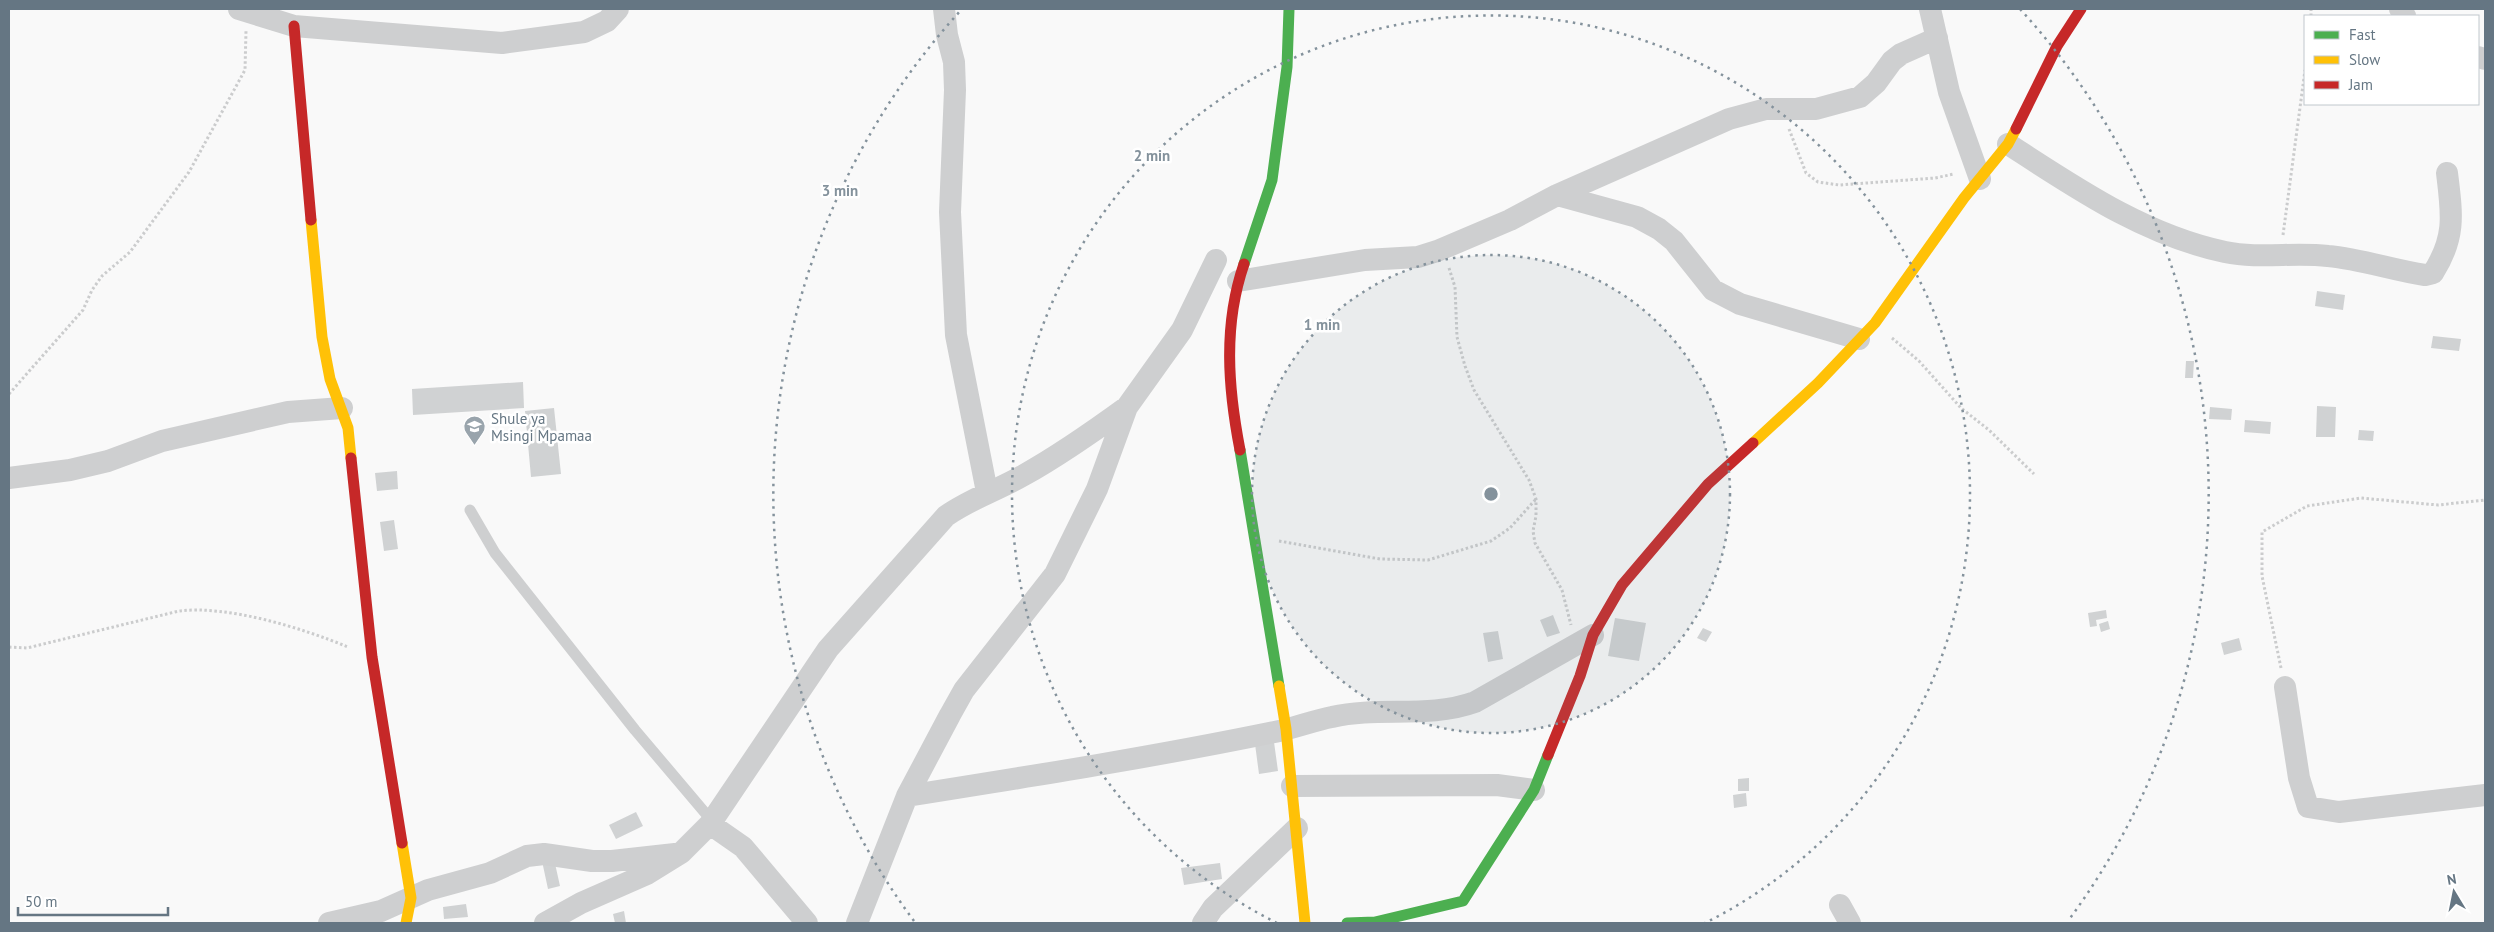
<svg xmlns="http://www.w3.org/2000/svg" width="2494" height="932" viewBox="0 0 2494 932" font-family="'PT Sans',sans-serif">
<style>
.building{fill:#d0d2d3}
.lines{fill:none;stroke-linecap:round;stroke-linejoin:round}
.path{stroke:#cbcccd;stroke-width:3;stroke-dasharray:2.5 2.5;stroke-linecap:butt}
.lane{stroke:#cecfd0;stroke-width:11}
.street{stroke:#cecfd0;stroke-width:22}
.fast{stroke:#4caf50;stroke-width:11}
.slow{stroke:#ffc107;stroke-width:11}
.jam{stroke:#c62828;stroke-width:11}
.ring{fill:none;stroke:#84929c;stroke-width:2.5;stroke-dasharray:2.5 5}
.labels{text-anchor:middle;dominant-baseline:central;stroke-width:5;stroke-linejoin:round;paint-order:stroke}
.poi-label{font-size:15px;fill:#657683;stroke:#fff;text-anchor:start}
.centre{fill:#84929c;stroke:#fff;stroke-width:2.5}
.ring-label{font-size:15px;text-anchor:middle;font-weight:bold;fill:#84929c;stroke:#fff;stroke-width:5;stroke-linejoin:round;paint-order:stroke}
</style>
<rect width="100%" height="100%" fill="#f9f9f9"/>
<path class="building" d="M2317,291L2345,295L2343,310L2315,306Z
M2433,336L2461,339L2459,351L2431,348Z
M2186,361H2194L2193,378H2185Z
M523,382L524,408L413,415L412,389Z
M2317,406L2336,407L2335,437H2316Z
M2210,407L2232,409L2231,420L2209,419Z
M554,408L561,474L531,477L525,411Z
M2245,420L2271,422L2270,434L2244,432Z
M2359,430L2374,431L2373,441L2358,440Z
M397,471L398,489L377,491L375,473Z
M394,520L398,549L384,551L380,522Z
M2106,610L2107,618L2096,620L2097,626L2090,627L2088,613Z
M1553,615L1560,633L1547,637L1540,620Z
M1615,618L1646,623L1639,661L1608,656Z
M2108,621L2110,629L2101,632L2099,624Z
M1703,628L1712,632L1706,642L1697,638Z
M1498,631L1503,659L1488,662L1483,633Z
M2239,638L2242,650L2224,655L2221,643Z
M1274,742L1278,771L1259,774L1255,744Z
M1749,778V791H1738V779Z
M1746,793L1747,806L1734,808L1733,795Z
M636,812L643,826L616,839L609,825Z
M554,859L560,886L548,889L542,861Z
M1220,863L1222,879L1184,885L1181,868Z
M466,904L468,917L444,919L443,907Z
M624,911L626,923H615L613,914Z"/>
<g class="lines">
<path class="path" d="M2311,16V9
M1789,129L1806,173L1818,182L1839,185L1935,178L1954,174
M2283,235L2305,70
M1449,268L1455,287L1457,337L1465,366L1474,390L1529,480L1536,499V516L1533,531L1535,543L1562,590L1571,625
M1892,338L1919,361L1961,408L1989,430L2034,474
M9,394L83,310L92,290L102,276L130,252L189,172L245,70L246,31
M1279,541L1380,559L1428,560L1491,541L1510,528L1536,499
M9,647L27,648L179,611C228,605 302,628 348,647
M2281,668L2262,576V532L2307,506L2361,498L2438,505L2485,500"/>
<path class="lane" d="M470,510L495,553L635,730L712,821"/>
<path class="street" d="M239,9L294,26L502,43L584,32L607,21L618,9
M944,9L947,35L954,62L955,90L950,212L956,335L987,492
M1930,9L1949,92L1980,179
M2400,9L2405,16
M2478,57L2485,59
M2008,144C2076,188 2144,235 2225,252C2259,259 2294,252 2328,256C2361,259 2392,270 2425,275L2433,273C2456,237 2452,214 2447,173
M1557,195L1637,217L1659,229L1674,241L1713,290L1740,304L1859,339
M1238,281L1365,260L1418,257L1437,251L1510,220L1557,195L1729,119L1766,109H1816L1860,97L1876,83L1892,61L1901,54L1937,38
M9,478L70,470L108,461L162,441L288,412L342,408
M2285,687L2299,778L2308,807L2339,812L2485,795
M1292,786L1497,785L1534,790
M907,796C1033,776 1159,756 1284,730C1300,726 1316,720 1332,717C1380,706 1428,719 1475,702L1593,635
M710,824L743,847L807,923
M1840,905L1850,923
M329,923L381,911L428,890L490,873L527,856L544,854L592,861H612L675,854
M545,923L581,903L647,874L681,853L710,824L828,649L946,516C970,499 998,490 1024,475C1060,455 1094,431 1127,407
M857,923L907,796L950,715L964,690L1055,574L1097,489L1127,407L1182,330L1216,260
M1203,923L1213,908L1297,828"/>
<path class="fast" d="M1244,264L1272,180L1287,67L1289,9
M1240,450L1279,686
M1347,923L1375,922L1463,901L1534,790L1548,755"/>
<path class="slow" d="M311,220L322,337L330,379L348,428L351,458
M1753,443L1818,383L1875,323L1964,198L2008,144L2016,129
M1279,686L1286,729L1305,923
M402,843L411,898L406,923"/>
<path class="jam" d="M294,26L311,220
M2016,129L2057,46L2081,9
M1240,450C1228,388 1223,325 1244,264
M351,458L372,657L402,843
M1548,755L1580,676L1593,635L1622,585L1708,484L1753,443"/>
</g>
<circle cx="1491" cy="494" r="239" fill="#84929c" fill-opacity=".12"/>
<g class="ring">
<circle cx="1491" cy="494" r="239"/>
<path d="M1277 923A479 479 0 1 1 1705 923"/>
<path d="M914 921A718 718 0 0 1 962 9M2020 9A718 718 0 0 1 2068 921"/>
</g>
<defs>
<symbol id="school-pin" viewBox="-11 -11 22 30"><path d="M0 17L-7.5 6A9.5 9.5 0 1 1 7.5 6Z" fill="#99a4ac" stroke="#fff"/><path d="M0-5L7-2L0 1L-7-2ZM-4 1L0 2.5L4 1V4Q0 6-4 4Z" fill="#fff"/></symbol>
</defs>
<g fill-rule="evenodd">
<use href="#school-pin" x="462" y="414" width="25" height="34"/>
</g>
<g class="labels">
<g class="poi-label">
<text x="491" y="418">Shule ya<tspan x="491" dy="17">Msingi Mpamaa</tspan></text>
</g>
</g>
<circle cx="1491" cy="494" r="8" class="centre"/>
<g class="ring-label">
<text x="1152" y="161">2 min</text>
<text x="840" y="196">3 min</text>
<text x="1322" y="330">1 min</text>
</g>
<rect width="2494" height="932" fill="none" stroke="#657683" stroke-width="20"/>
<rect x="2304" y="15" width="175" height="90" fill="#ffffff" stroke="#c1c8cd"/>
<rect x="2314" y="31" width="25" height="8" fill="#4caf50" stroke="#c1c8cd"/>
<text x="2349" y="40" font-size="15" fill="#657683">Fast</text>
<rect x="2314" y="56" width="25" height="8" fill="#ffc107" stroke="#c1c8cd"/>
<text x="2349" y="65" font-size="15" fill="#657683">Slow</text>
<rect x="2314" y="81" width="25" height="8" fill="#c62828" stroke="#c1c8cd"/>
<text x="2349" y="90" font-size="15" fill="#657683">Jam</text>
<g transform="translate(2454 892) rotate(350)" stroke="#ffffff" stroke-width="4" paint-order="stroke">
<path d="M0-4L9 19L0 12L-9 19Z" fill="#657683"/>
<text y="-8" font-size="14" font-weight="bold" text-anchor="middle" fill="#657683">N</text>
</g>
<path d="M18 907v8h150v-8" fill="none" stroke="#657683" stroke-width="2.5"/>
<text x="25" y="907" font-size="15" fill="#657683" stroke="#ffffff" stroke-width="4" paint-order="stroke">50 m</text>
</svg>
